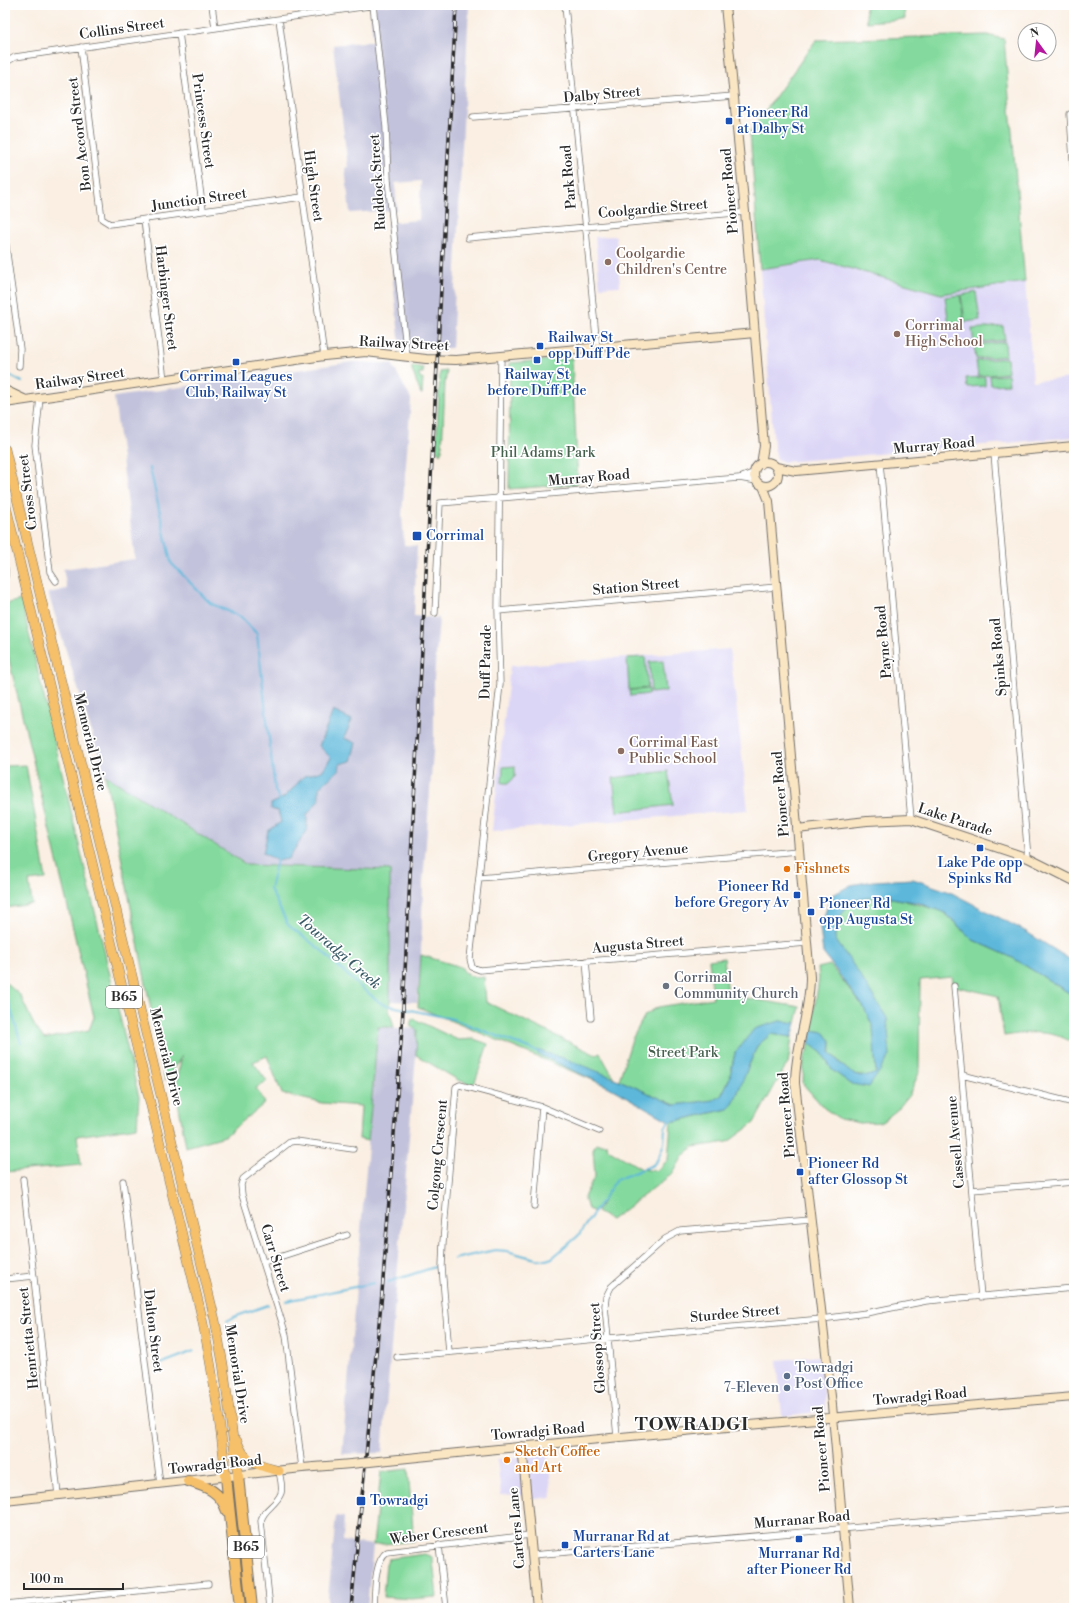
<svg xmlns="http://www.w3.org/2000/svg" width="1079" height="1613" viewBox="0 0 1079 1613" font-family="'Libre Bodoni',serif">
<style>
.built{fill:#dcd6f6}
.industrial{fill:#c2c2dc}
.green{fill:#84da9e;stroke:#588264}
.water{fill:#5cb7da;stroke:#447182}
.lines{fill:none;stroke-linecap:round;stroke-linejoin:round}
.stream{stroke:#5cb7da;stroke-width:2}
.street-casing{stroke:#73706b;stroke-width:7}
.secondary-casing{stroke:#73706b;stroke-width:10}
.primary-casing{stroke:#73706b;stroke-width:10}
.highway-casing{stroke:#73706b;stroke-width:12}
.street{stroke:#fff;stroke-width:5.5}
.secondary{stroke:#fbe6c4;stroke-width:8}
.primary{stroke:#f6c06b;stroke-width:9}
.highway{stroke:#f6c06b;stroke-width:10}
.rail-casing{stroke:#2b2b2b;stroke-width:3.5}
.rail{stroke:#fff;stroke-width:2;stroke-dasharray:6;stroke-linecap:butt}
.secondary-bridge-casing{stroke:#73706b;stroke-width:10;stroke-linecap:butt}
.secondary-bridge{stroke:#fbe6c4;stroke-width:8}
.transit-dot{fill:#1a4fb4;stroke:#fff;stroke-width:1.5}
.education-dot{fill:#8d6e63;stroke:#fff;stroke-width:1.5}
.food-dot{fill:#e8710a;stroke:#fff;stroke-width:1.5}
.worship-dot{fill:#6b7280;stroke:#fff;stroke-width:1.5}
.service-dot{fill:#5c6f8a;stroke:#fff;stroke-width:1.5}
.labels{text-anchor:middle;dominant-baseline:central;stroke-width:3.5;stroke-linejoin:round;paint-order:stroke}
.shield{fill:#fff;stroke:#6b6b6b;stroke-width:1}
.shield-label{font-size:13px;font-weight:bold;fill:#2b2b2b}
.street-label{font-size:14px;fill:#2b2b2b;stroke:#fff}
.transit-label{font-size:14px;fill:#164399;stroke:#fff;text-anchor:start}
.education-label{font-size:14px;fill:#785e54;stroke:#fff;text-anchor:start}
.park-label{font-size:14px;fill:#46604e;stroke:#fff}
.food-label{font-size:14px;fill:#c56008;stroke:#fff;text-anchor:start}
.worship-label{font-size:14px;fill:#5b616d;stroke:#fff;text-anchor:start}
.service-label{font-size:14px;fill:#4e5e75;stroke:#fff;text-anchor:start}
.water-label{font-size:15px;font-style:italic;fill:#3c5c68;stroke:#fff}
.district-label{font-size:18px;font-weight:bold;letter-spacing:1px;fill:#2b2b2b;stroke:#fff}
</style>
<rect width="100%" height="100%" fill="#fff"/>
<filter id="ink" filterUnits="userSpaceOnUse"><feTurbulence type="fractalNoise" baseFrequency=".025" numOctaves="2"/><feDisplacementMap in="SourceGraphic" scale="8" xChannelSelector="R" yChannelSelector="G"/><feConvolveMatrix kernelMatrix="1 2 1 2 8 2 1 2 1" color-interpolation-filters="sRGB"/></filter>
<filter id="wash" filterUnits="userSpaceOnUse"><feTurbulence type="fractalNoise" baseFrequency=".012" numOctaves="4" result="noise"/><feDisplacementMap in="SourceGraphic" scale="16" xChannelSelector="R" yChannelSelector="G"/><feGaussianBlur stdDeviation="0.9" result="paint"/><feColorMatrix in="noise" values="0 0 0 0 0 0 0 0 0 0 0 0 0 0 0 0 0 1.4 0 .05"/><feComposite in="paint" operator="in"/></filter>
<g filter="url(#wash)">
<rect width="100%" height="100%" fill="#faefe2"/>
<path class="built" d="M616,236L620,286L600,287L595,237Z
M820,260L941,294L1025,282L1033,381L1074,378V437L784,462L777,459L774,447L760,269Z
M730,649L748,810L492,831L510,666Z
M820,1356L826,1411L782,1416L777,1360Z
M548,1454L552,1497L535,1499L517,1494L501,1495L497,1459Z"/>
<path class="industrial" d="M370,5H469L452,348H425L400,346L387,223L419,220L421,181L395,183L397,210L350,213L345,168L348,167L333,45L373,41Z
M352,362L392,364L411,399L402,515L404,545L417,546L414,616L439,618L434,678V738L423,882L421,955L417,1002L390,1001V870L247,865L105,775L48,593L67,589L63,569L135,559L114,397Z
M378,1027L417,1029L416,1055L382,1453L342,1454Z
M336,1516L344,1517L343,1541L373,1545L367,1608H327Z"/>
<path class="green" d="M865,5H904L905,19L867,22Z
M987,35L1004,39L1025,282L941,294L820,260L760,269L750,132L816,40Z
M976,292L980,320L965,322L961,295Z
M960,295L964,322L949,325L945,297Z
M1003,326L1005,340L974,343L972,329Z
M1005,342L1006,356L976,359L974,345Z
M572,358L578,484L509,489L510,363Z
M1007,358L1008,373L978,376L976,361Z
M412,366L423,368V373H419V376L423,379L422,394H421L412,370Z
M447,371L445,383L442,450L440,454L438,451H436L440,372Z
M1008,375L1009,384L991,385L990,376Z
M985,377V386L967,387L966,378Z
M21,600L139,1097L137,1127L77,1136L81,1165L5,1172V982L20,995L34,1025L44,1039L89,1030L94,1017L5,643V604Z
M645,657L648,688L629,690L627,658Z
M663,661L666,691L651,693L649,662Z
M649,689V694L630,696L629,690Z
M26,765L46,879L29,881L32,904L5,908V766Z
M515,766V777L509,783H502L503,767Z
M668,771L673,805L617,812L613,778Z
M105,775L247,865L390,870V1001L389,1010L394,1027H378L368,1141L359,1139L361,1106L322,1103L282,1094L267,1056L253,1062L267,1081L256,1088L265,1103L225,1136L186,1147L175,1085L182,1056L165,1081Z
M881,896L902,900L942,911L973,940L1013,958L1074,996V1043C1049,1029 1031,1032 1004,1036L998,996L954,986L952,977L920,980L919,1073L909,1095L898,1109L882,1122L860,1123L840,1119L824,1108L803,1084L804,1057L808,1051L809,1043L822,1053L832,1070L851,1084L877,1073L872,995L835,939V922L853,900Z
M421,955L461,967C467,977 474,978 484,977L486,1002L596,1055L600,1053L614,1078L607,1086L418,1007Z
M724,958L728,995L800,1007L796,1023L780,1021L735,1053L729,1080L721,1096L714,1100L675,1105L619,1080L632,1039L645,1015L658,1007L713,998L709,960Z
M830,965L863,1006L874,1027L876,1073L870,1076L851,1074L831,1053V1041L824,1032L811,1030L819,979L818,968Z
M412,1018L458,1040L474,1039L488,1044L475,1082L472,1085L458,1080L416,1055L417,1030L410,1026Z
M771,1034L792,1037L788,1064L784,1069L754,1123L728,1142L693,1147L684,1155L672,1174L611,1220L597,1212L608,1192L595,1212L588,1209L584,1197L595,1176L593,1150L596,1144H607L608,1149L642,1169L656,1171L668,1160L671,1122L728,1109L733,1104L757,1046Z
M408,1469L414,1541L373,1545L381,1472Z
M424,1554L431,1556L433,1561L437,1597L411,1599L383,1597L386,1564L388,1559Z"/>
<path class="water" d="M333,711L352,720L344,738L356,743L351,761L340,764L339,770L319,788V800L307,815V831L288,859L277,861L263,853L268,831L281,822L278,811L271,809V804L285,797L304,776L322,771L331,758L319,746Z
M913,879L950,892L1025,931L1074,962V996L1013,958L973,940L945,913L919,903L881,896L854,900L835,922V939L858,972L887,1018L890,1056L869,1087L851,1084L832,1070L822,1053L809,1043L811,1030L824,1032L831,1041L830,1052C842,1066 856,1083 876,1073L873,1027L863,1006L823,953L820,928L831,896L851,885L873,881Z
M780,1021L796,1023L792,1037L771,1034L757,1046L733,1104L728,1109L671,1122L607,1086L538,1054L537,1050L569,1060L619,1080L675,1105L713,1100L721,1096L729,1080L735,1053L754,1029Z"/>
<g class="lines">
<path class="stream" d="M5,373L22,382
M150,468L171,563L210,603L241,617L257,634L275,790L281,802
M277,860L270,889L288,925L321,950L358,985L382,1004L453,1019L539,1052
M5,999L9,1003L21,1043
M803,1034L812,1037
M454,1259L495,1250L507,1251L536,1259L546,1260L552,1258L578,1236L616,1180L653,1165L658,1159L664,1143L665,1128L670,1119
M388,1282L435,1267
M286,1301L374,1283
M227,1321L234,1317L268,1305
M155,1366L194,1351"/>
</g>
</g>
<g filter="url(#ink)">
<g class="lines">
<defs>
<path id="street" d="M212,5L215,28
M325,5L326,12
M373,5L386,127L388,180L407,357
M565,5L597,348
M279,19L324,356
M179,33L203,211
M81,47L102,219L110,224L302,197
M5,65L8,61L15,57L376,5
M1074,114H1070L1074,176
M473,117L734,96
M144,220L164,380
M468,238L745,212
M5,239L20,349L19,366
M501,356L498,611L500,684L470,959L472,967L480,970L807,943
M40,398L35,445L50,572L56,581
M994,453L1028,858
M880,463L911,819
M740,478L755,472
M5,569V576
M498,611L777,587
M435,613L440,503L739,478L757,481
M479,878L799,851
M586,961L591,1018
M954,986L981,1297
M962,1075L1074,1103
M23,1179L58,1495
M123,1181L160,1484
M972,1190L1074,1182
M534,1206L542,1107
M264,1262L347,1235
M5,1279L34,1276
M449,1352L442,1267L443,1242L456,1087L460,1085L542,1107L599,1131
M397,1357L822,1319L866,1313L926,1301L1074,1288
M617,1437L605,1306L606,1297L611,1287L665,1239L680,1231L810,1220
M302,1468L286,1335L242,1195L241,1185L243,1179L290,1142L296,1141L353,1149
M439,1545L446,1608
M532,1555L1074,1509
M68,1598L69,1608
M5,1604L208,1584
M270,1608L261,1521C263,1509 277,1505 281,1493C283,1486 280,1478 279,1471
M374,1608C375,1593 374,1560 387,1552L530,1535"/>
<path id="secondary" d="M725,5L745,212L764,446L761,464
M5,390L24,399
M5,403L324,356L366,352L426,359L456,360L755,333
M754 474a12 12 0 1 1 24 0a12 12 0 1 1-24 0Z
M776,467L796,471L1074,446
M763,486L769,501L810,977C810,1013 795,1047 795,1083L832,1405L850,1608
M797,829L867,821L911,819L1028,858L1074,881
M522,1446L537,1608
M379,1461C610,1437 842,1416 1074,1397
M5,1501L302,1468L351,1464"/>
<path id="primary" d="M5,449L215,1320L223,1364L238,1476
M5,502L200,1309C212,1365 220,1421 226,1477
M237,1441C245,1464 258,1465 279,1471"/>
<path id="highway" d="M238,1476L252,1608
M226,1477L240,1608
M188,1481C207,1487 220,1491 227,1511"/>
</defs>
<use href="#street" class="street-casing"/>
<use href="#secondary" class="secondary-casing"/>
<use href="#primary" class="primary-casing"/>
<use href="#highway" class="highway-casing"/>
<use href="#street" class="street"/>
<use href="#secondary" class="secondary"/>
<use href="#primary" class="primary"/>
<use href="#highway" class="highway"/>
<defs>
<path id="rail" d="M351,1608L382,1293L402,1028L456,5"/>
</defs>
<use href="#rail" class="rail-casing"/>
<use href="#rail" class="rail"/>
<defs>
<path id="secondary-bridge" d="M351,1464L379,1461"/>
</defs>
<use href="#secondary-bridge" class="secondary-bridge-casing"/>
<use href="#secondary-bridge" class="secondary-bridge"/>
</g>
</g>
<g class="transit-dot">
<rect x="725" y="117" width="8" height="8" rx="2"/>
<rect x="536" y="342" width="8" height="8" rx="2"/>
<rect x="533" y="356" width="8" height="8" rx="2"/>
<rect x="232" y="358" width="8" height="8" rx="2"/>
<rect x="412" y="531" width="10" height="10" rx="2"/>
<rect x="976" y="844" width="8" height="8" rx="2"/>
<rect x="793" y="891" width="8" height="8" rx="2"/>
<rect x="807" y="908" width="8" height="8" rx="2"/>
<rect x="796" y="1168" width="8" height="8" rx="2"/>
<rect x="356" y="1496" width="10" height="10" rx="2"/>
<rect x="795" y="1535" width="8" height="8" rx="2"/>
<rect x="561" y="1541" width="8" height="8" rx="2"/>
</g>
<g class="education-dot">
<circle cx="608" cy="262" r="4"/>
<circle cx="897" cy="334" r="4"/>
<circle cx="621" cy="751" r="4"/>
</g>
<g class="food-dot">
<circle cx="787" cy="869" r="4"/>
<circle cx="507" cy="1460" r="4"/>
</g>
<circle class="worship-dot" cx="666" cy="986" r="4"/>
<g class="service-dot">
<circle cx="787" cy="1376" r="4"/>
<circle cx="787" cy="1388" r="4"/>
</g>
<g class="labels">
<g class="shield">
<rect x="106" y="986" width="36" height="22" rx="3"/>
<rect x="228" y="1536" width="36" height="22" rx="3"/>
</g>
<g class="shield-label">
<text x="124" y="997">B65</text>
<text x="246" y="1547">B65</text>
</g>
<g class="street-label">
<text transform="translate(122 29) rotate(-8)">Collins Street</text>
<text transform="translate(602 95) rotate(-5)">Dalby Street</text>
<text transform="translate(203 121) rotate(82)">Princess Street</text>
<text transform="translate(80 134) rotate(-97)">Bon Accord Street</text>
<text transform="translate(569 177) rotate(-95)">Park Road</text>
<text transform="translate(378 182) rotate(-94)">Ruddock Street</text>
<text transform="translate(313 186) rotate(82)">High Street</text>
<text transform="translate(730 191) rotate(-95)">Pioneer Road</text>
<text transform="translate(199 200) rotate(-8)">Junction Street</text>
<text transform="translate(653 209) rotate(-5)">Coolgardie Street</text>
<text transform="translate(166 298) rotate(83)">Harbinger Street</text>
<text transform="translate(404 344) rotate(3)">Railway Street</text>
<text transform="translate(80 379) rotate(-8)">Railway Street</text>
<text transform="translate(934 446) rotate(-5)">Murray Road</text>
<text transform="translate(589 478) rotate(-5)">Murray Road</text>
<text transform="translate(28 492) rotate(-97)">Cross Street</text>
<text transform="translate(636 587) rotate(-5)">Station Street</text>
<text transform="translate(884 642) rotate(-95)">Payne Road</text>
<text transform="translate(999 657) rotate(-95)">Spinks Road</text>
<text transform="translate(486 662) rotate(-89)">Duff Parade</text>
<text transform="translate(90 742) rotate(76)">Memorial Drive</text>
<text transform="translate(781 794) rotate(-95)">Pioneer Road</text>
<text transform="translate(955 820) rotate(18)">Lake Parade</text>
<text transform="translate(638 853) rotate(-5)">Gregory Avenue</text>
<text transform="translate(638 945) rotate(-5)">Augusta Street</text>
<text transform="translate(166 1057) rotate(76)">Memorial Drive</text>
<text transform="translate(787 1115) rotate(-95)">Pioneer Road</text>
<text transform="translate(956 1142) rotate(-95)">Cassell Avenue</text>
<text transform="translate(438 1155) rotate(-85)">Colgong Crescent</text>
<text transform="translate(275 1258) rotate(73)">Carr Street</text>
<text transform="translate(735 1314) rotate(-5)">Sturdee Street</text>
<text transform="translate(153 1331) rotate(83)">Dalton Street</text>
<text transform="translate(29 1338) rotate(-96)">Henrietta Street</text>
<text transform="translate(598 1348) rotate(-94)">Glossop Street</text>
<text transform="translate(237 1374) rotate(81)">Memorial Drive</text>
<text transform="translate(920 1397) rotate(-5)">Towradgi Road</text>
<text transform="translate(538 1432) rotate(-5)">Towradgi Road</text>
<text transform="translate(822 1449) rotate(-95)">Pioneer Road</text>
<text transform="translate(215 1465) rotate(-6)">Towradgi Road</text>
<text transform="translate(802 1520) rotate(-5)">Murranar Road</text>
<text transform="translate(517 1528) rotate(-95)">Carters Lane</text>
<text transform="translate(439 1534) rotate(-7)">Weber Crescent</text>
</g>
<g class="transit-label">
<text x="737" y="113">Pioneer Rd<tspan x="737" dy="16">at Dalby St</tspan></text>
<text x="548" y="338">Railway St<tspan x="548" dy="16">opp Duff Pde</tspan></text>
<text x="537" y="375" text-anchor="middle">Railway St<tspan x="537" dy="16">before Duff Pde</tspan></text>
<text x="236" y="377" text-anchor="middle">Corrimal Leagues<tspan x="236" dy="16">Club, Railway St</tspan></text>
<text x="426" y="536">Corrimal</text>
<text x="980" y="863" text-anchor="middle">Lake Pde opp<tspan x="980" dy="16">Spinks Rd</tspan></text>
<text x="789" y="887" text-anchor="end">Pioneer Rd<tspan x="789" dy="16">before Gregory Av</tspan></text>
<text x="819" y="904">Pioneer Rd<tspan x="819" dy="16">opp Augusta St</tspan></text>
<text x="808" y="1164">Pioneer Rd<tspan x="808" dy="16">after Glossop St</tspan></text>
<text x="370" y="1501">Towradgi</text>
<text x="573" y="1537">Murranar Rd at<tspan x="573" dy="16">Carters Lane</tspan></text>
<text x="799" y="1554" text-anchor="middle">Murranar Rd<tspan x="799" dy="16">after Pioneer Rd</tspan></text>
</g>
<g class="education-label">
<text x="616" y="254">Coolgardie<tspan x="616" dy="16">Children's Centre</tspan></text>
<text x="905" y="326">Corrimal<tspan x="905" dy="16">High School</tspan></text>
<text x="629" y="743">Corrimal East<tspan x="629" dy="16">Public School</tspan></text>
</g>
<g class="park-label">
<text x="543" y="453">Phil Adams Park</text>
<text x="683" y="1053">Street Park</text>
</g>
<g class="food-label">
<text x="795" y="869">Fishnets</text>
<text x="515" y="1452">Sketch Coffee<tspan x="515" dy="16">and Art</tspan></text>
</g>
<g class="worship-label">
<text x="674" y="978">Corrimal<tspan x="674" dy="16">Community Church</tspan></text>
</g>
<g class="service-label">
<text x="795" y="1368">Towradgi<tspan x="795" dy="16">Post Office</tspan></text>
<text x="779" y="1388" text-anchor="end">7-Eleven</text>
</g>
<g class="water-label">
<text transform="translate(339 952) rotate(41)">Towradgi Creek</text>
</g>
<g class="district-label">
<text x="692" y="1424">TOWRADGI</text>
</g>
</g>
<rect width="1079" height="1613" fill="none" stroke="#fff" stroke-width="20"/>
<g transform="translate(1037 42) rotate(345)"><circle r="19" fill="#ffffff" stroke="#aaaaaa"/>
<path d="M0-3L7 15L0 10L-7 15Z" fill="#b5179e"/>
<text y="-6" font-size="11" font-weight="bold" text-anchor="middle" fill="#2b2b2b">N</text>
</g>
<path d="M24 1583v6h99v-6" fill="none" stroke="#2b2b2b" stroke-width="2"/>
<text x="30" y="1583" font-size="12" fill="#2b2b2b" stroke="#ffffff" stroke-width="3" paint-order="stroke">100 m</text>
</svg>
